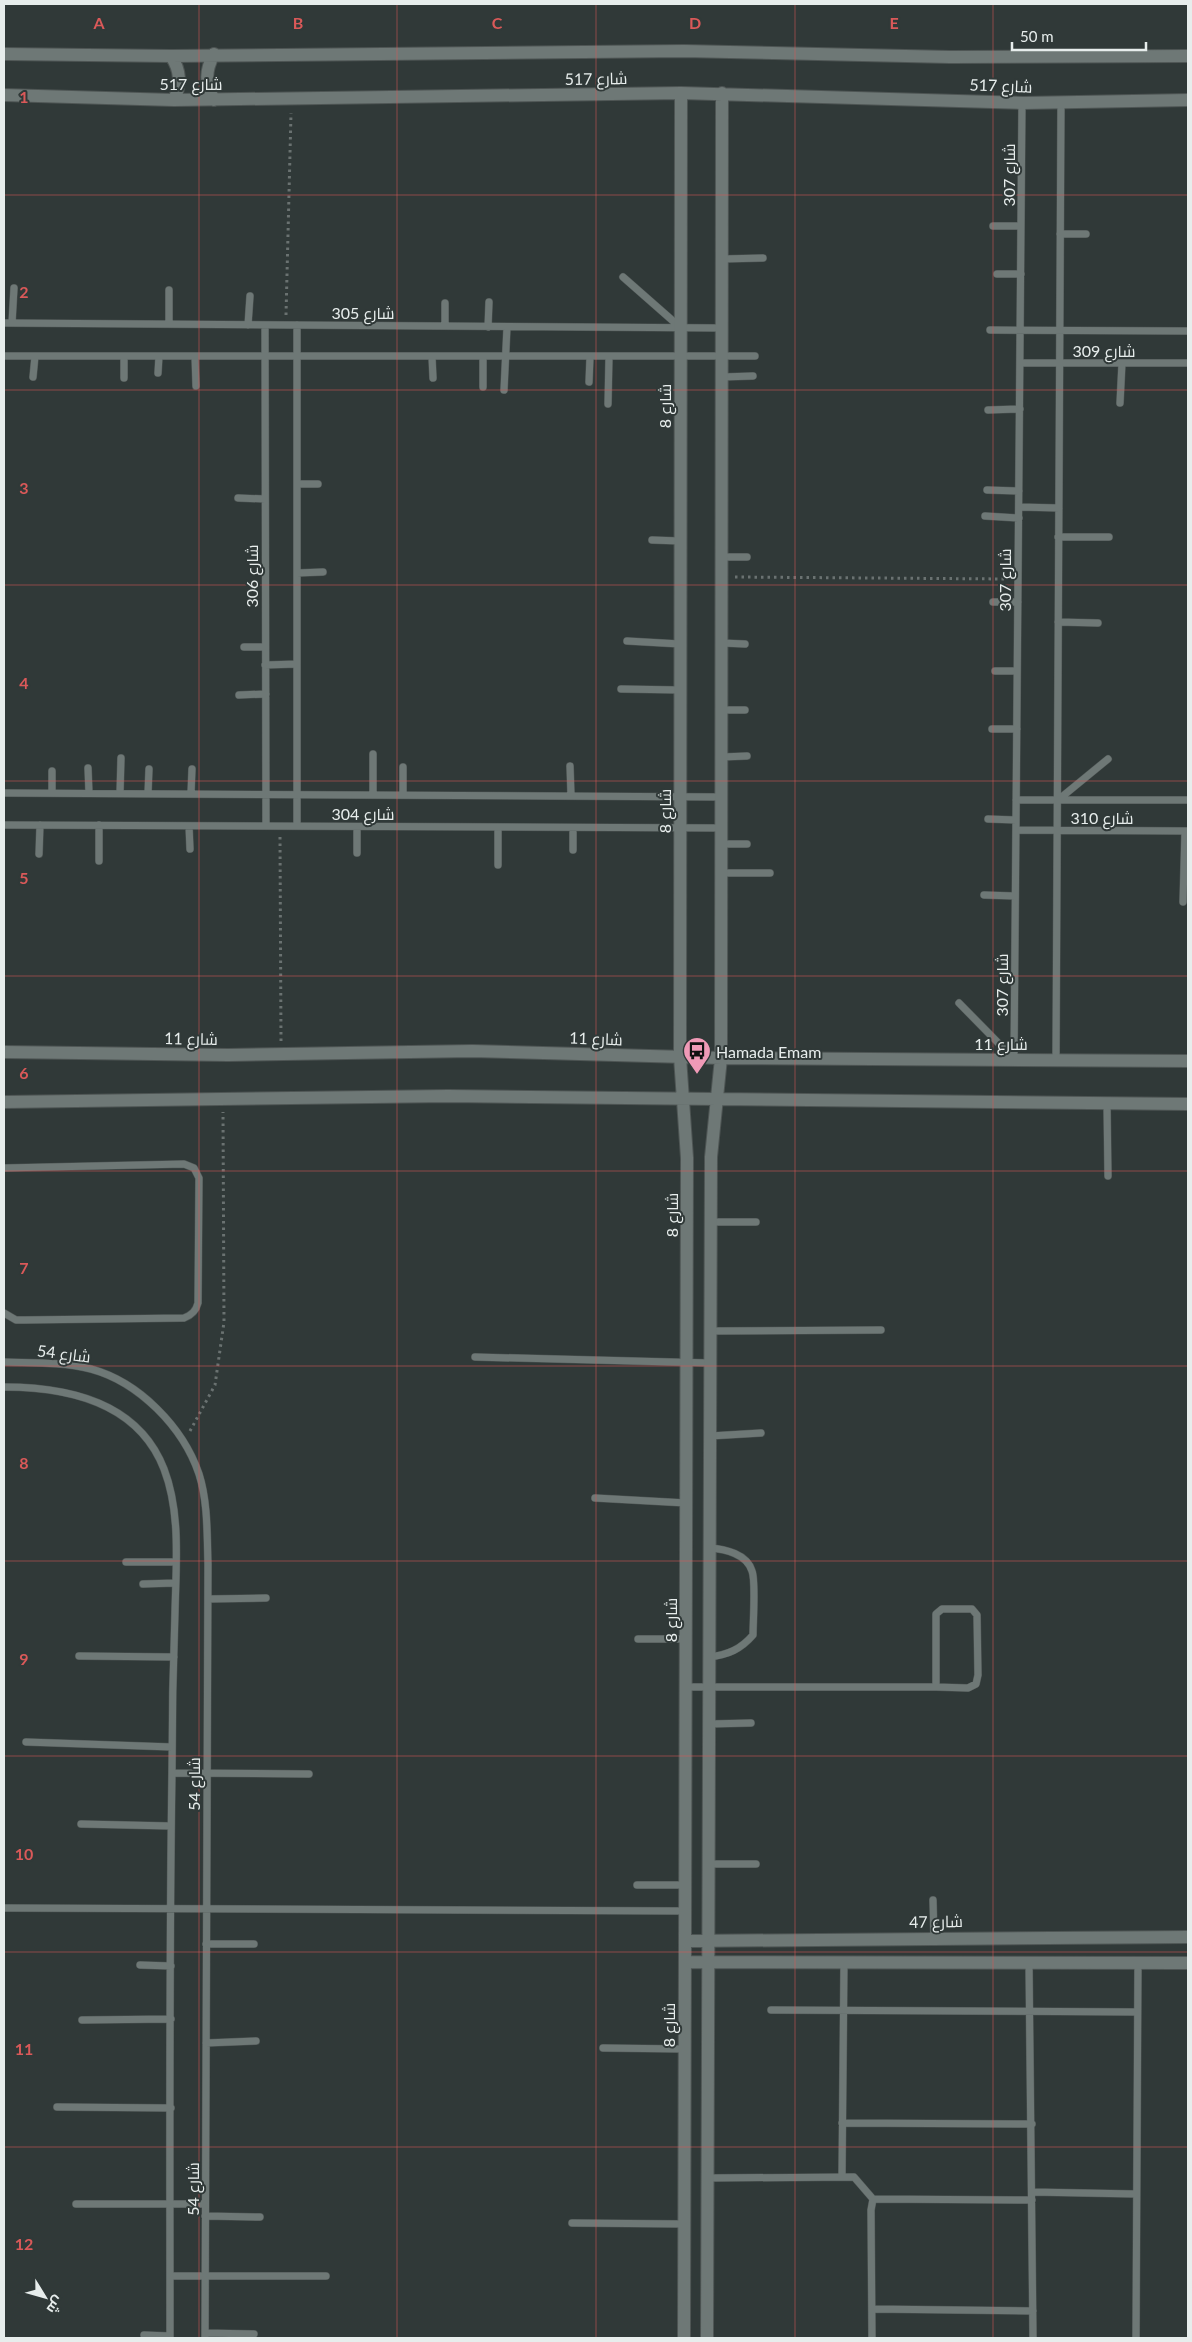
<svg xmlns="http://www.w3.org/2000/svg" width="1192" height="2342" viewBox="0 0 1192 2342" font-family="Lato,Cairo,sans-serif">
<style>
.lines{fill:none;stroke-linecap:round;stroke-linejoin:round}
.lane-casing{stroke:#4e5554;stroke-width:8}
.street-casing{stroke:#4e5554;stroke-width:14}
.path{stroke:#6a7271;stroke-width:3;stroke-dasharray:2.5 4;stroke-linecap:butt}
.lane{stroke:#6e7876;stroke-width:7}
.street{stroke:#6e7876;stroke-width:12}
.grid{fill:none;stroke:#da5959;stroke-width:1;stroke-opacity:0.55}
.labels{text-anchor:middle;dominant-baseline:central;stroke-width:4;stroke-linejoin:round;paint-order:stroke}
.street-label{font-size:16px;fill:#e7edec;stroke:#303938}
.poi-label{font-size:16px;fill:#e7edec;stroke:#303938;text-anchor:start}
.grid-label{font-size:16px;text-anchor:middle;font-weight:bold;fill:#da5959;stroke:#303938;stroke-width:4;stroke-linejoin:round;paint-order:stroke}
</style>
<rect width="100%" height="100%" fill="#303938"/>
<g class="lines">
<defs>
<path id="lane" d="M993,226H1021
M1060,234H1086
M722,259L763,258
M997,274H1021
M623,277L681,328
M4,323L722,328
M12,323L14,288
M169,324V290
M248,325L250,296
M265,325L266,826
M445,326V303
M488,327L489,302
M990,330L1188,331
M4,356H755
M195,356L196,386
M432,357L433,378
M1020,363H1188
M158,373L159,356
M33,377L35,356
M722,377L753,376
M124,378V356
M589,382L590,357
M483,387V357
M504,390L507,327
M1120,403L1122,363
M608,404L609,357
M988,410L1020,409
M297,484H318
M987,490L1019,491
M238,498L265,499
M1019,507L1059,508
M985,516L1019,518
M1058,537H1109
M652,540L680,541
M722,557H747
M297,573L323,572
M993,602H1018
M1058,622L1098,623
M627,641L680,644
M722,643L745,644
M244,647H265
M265,665L297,664
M995,671H1017
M621,689L680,690
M239,695L266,694
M722,710H745
M992,729H1017
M722,757L747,756
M570,766L571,795
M403,767V794
M88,768L89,793
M4,793L722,797
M52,793V771
M120,793L121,758
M148,793L149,769
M191,793L192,769
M373,793V754
M1016,800H1188
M1058,800L1108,759
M988,819L1016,820
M4,825L722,828
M99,825V861
M189,826L190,849
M297,826V325
M357,827V853
M498,827V865
M573,828V850
M1016,830L1188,831
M722,844H747
M39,854L40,825
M722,873H770
M984,895L1015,896
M1183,902L1185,831
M959,1003L1014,1059
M1014,1059L1022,102
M1056,1059L1061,103
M1107,1104L1108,1176
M4,1168L184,1164L194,1168L199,1178L198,1303C196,1311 192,1315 184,1318L24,1320H16L4,1313
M711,1222H756
M710,1331L881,1330
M475,1357L710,1363
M4,1362C33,1363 63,1362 91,1369C139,1382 183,1427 199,1474C208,1502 207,1535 208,1564L205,2338
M4,1387C67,1387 138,1402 164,1469C181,1513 176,1565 175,1612C173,1665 172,1719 172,1772C169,1961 170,2150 170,2338
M710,1436L761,1433
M595,1498L686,1503
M126,1562H176
M143,1584L175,1583
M208,1599L266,1598
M942,1609H972L977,1615L978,1675L976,1684L968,1688L936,1687V1614Z
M638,1639H686
M79,1656L174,1657
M709,1657C728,1655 741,1649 753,1635C753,1622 756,1581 752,1571C747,1554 725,1549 710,1548
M686,1687H936
M709,1724L751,1723
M26,1742L172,1747
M172,1773L309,1774
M81,1824L171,1826
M709,1864H756
M637,1885H685
M933,1900L934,1938
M4,1908L685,1911
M206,1944H254
M1029,1963L1033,2338
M140,1965L171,1966
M771,2010L1137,2012
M82,2020L171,2019
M206,2043L256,2041
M603,2048L684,2049
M57,2107L171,2108
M842,2123L1032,2124
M842,2176L844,1962
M708,2178L854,2177L873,2199
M1032,2192L1136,2194
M76,2204H205
M205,2216L260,2217
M572,2223L684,2224
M170,2276H326
M872,2309L1033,2311
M205,2333L254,2334
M144,2335L170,2336
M872,2338L871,2210L873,2199L1032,2200
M1136,2338L1138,1963"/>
<path id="street" d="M4,54L171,56L684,51L950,57L1188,56
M214,54C205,71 205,83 214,100
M171,56C181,71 181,84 174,100
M681,93L680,1057L687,1158L684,2338
M4,95L174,100L681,93L1023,103L1188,100
M4,1052L228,1055L472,1051L721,1058L1188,1061
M4,1102L448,1096L1188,1104
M685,1941L1188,1937
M685,1962L1188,1963
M707,2338L711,1157L721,1058L722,93"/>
</defs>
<use href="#lane" class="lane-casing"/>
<use href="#street" class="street-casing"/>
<path class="path" d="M286,315L291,113
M735,577L1006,579
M280,837L281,1041
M190,1431L215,1385L224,1322L223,1112"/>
<use href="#lane" class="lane"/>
<use href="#street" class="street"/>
</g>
<path class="grid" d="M199,4V2338M397,4V2338M596,4V2338M795,4V2338M993,4V2338M4,195H1188M4,390H1188M4,585H1188M4,781H1188M4,976H1188M4,1171H1188M4,1366H1188M4,1561H1188M4,1756H1188M4,1952H1188M4,2147H1188"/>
<defs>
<symbol id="bus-pin" viewBox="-11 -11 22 30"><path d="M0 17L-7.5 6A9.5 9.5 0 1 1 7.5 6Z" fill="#f09ab7" stroke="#303938"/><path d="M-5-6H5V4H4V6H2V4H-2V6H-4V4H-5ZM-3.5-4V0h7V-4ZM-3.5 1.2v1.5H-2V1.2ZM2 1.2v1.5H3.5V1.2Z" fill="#111"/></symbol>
</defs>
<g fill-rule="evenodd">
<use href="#bus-pin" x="681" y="1035" width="32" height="43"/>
</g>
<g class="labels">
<g class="street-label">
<text transform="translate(596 78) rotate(-1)">شارع 517</text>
<text x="191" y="83">شارع 517</text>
<text transform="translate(1001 85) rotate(2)">شارع 517</text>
<text transform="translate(1008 175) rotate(-90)">شارع 307</text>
<text x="363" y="312">شارع 305</text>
<text x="1104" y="350">شارع 309</text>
<text transform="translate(664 406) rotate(-90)">شارع 8</text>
<text transform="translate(251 576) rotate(-90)">شارع 306</text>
<text transform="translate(1004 580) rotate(-90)">شارع 307</text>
<text transform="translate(664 811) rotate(-90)">شارع 8</text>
<text x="363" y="813">شارع 304</text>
<text x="1102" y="817">شارع 310</text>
<text transform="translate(1001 985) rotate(-90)">شارع 307</text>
<text transform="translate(191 1038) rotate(1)">شارع 11</text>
<text transform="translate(596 1038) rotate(2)">شارع 11</text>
<text x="1001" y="1043">شارع 11</text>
<text transform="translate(671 1215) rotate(-90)">شارع 8</text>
<text transform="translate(64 1353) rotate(7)">شارع 54</text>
<text transform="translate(670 1620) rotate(-90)">شارع 8</text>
<text transform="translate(193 1784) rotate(-90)">شارع 54</text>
<text transform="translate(936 1921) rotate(-1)">شارع 47</text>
<text transform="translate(668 2025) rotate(-90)">شارع 8</text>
<text transform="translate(192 2189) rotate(-90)">شارع 54</text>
</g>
<g class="poi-label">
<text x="716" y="1051">Hamada Emam</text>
</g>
</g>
<g class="grid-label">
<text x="99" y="29">A</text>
<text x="298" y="29">B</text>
<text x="497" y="29">C</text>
<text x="695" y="29">D</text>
<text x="894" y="29">E</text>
<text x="24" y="103">1</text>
<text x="24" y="298">2</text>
<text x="24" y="494">3</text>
<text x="24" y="689">4</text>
<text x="24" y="884">5</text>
<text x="24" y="1079">6</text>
<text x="24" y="1274">7</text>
<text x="24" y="1469">8</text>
<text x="24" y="1665">9</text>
<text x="24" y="1860">10</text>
<text x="24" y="2055">11</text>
<text x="24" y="2250">12</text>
</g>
<rect width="1192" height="2342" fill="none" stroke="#e7edec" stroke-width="10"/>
<g transform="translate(45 2297) rotate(127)" stroke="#303938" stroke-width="4" paint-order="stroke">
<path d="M0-4L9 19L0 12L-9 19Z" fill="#e7edec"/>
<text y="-8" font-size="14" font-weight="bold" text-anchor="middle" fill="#e7edec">ش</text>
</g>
<path d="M1012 42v8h134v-8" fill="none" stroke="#e7edec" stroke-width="2.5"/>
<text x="1020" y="42" font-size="15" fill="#e7edec" stroke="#303938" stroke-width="4" paint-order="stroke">50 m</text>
</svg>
